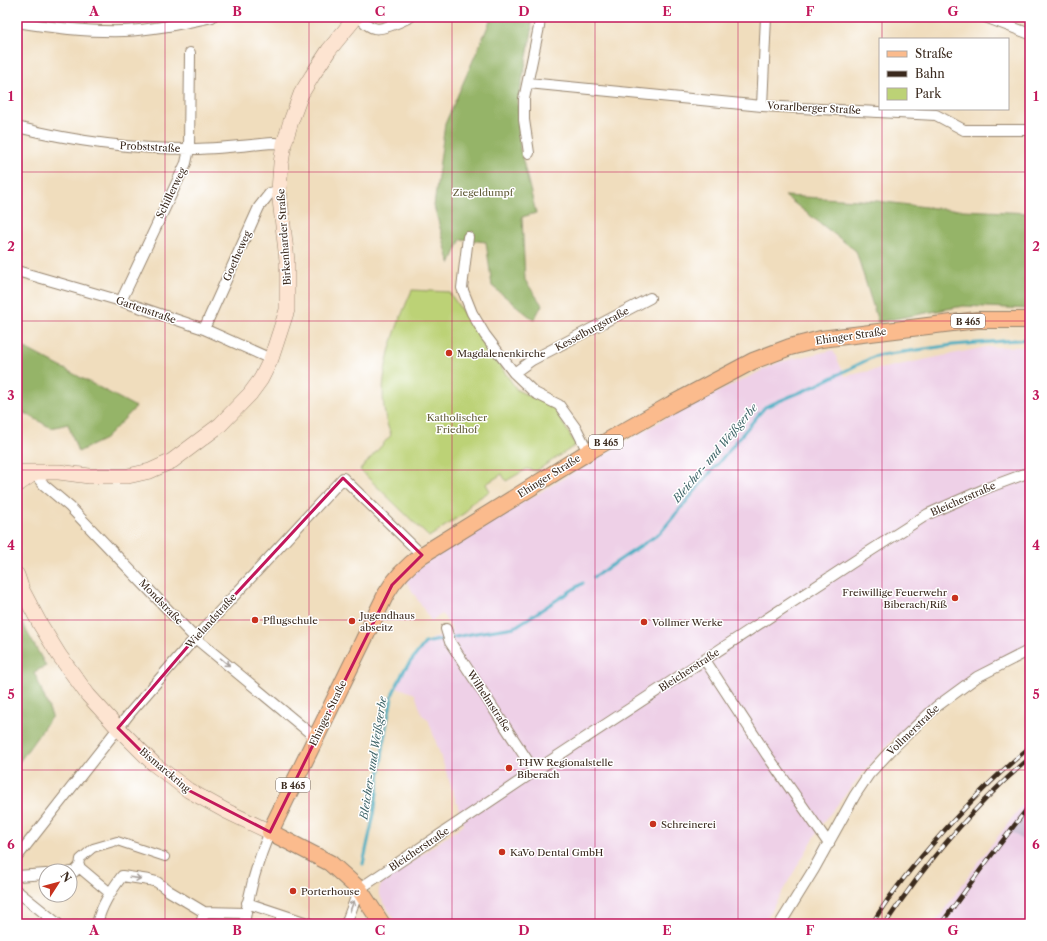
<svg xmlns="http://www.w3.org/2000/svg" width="1047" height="941" viewBox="0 0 1047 941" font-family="'Libre Caslon Text',serif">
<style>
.built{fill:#eed0e7}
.industrial{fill:#ccbed3}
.green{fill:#bcd276;stroke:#7c7e4a}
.forest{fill:#95b467;stroke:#686f42}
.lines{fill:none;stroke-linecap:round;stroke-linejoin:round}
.stream{stroke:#42acc1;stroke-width:3}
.pedestrian-casing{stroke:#96846e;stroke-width:10}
.minor-casing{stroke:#96846e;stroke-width:12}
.secondary-casing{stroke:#96846e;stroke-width:16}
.primary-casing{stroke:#96846e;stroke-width:18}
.pedestrian{stroke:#fff;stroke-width:8}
.minor{stroke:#fff;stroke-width:10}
.secondary{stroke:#fde4d1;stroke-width:15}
.primary{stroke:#fbbb8d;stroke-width:16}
.rail-casing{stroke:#3b2a1e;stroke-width:4.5}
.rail{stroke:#fff;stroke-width:3;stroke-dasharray:9;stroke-linecap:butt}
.oneway{stroke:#a79f9a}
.marked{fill:none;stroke:#c2185b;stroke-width:3;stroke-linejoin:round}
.grid{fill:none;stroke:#c2185b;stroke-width:1;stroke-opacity:0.55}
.poi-dot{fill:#c8321e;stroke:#fff;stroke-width:1.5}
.labels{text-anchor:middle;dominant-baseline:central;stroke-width:3;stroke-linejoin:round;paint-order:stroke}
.shield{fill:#fff;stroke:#766a62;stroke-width:1}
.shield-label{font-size:9px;font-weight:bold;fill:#3b2a1e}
.street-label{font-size:10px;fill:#3b2a1e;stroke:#fff}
.park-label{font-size:10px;fill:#625c38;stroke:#fff}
.poi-label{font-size:10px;fill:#3b2a1e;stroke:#fff;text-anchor:start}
.water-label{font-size:11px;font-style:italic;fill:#3e6467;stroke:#fff}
.neatline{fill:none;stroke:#c2185b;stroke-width:1.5}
.grid-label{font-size:13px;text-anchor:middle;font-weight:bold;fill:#c2185b}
</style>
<rect width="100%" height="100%" fill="#fff"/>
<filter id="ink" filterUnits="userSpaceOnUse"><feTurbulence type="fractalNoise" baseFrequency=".025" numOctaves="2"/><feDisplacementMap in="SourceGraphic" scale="8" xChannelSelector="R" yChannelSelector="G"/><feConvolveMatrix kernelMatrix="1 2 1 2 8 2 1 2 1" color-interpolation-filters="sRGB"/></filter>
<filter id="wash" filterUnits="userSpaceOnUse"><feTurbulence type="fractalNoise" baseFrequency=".012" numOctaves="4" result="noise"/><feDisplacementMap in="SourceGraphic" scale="16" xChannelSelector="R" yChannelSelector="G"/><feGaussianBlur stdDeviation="0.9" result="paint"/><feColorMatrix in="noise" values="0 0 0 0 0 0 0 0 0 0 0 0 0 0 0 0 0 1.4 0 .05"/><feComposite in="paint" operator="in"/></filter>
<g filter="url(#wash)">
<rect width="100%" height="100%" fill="#f0ddbd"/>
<path class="built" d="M986,347H1030V646L973,674L921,715L895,737L856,781L823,823L763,924H397L379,895V889L382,883L464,824L428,719L422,715L415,694L397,687L404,670L425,643L452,629L442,614L431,621L404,578L437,554L584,466L671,415L779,362L833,350L845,376Z
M1030,795V924H934L985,853Z"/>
<path class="industrial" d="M1030,808V843L1029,845L1012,832Z"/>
<path class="green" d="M412,290L449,292L517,390L554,408L576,445L536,471L527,469L506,481L502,474L486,484L490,491L470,504L466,512L429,537L360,470L391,435C371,387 393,334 412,290Z"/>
<path class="forest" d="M492,17H531L532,31L518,102L520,149L536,213L522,217L525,280L542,305L534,320L492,286L486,242L461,239L450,264L434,206L445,124Z
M785,196L877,201L942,209L1030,213V309L963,306L878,322L856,251Z
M25,348L136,407L105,439L78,452L68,424L51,428L25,413H17V359Z
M17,614L46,666L34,672L52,716L17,765Z"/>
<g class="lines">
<path class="stream" d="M594,577L660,533L765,407L815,386L875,356L953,345L1030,339
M363,864L374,814L386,727L393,693L404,670L425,643L476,633L515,627L583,583"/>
</g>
</g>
<g filter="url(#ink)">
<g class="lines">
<defs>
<path id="pedestrian" d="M79,867L80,859L93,848L117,841L165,857
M279,924L281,914"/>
<path id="minor" d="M359,17C363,21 368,27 374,28C382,31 402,21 410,17
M985,17L1030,34
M17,22C53,28 88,32 124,31C154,30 183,23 212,17
M528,83L762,106L936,115L964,130H1030
M762,106L766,17
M17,127C73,141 131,149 189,149C217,149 246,145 274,143L284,144
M529,153L524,120V99L539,27L540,17
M468,237L462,288L472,313L485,335L514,373L535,393L559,405L577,430L588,452
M17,271L121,301L204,329L271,359
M121,301L186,163L189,149L190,53
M204,329L259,207L270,193L279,191
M514,373L532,360L650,298
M34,473L44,485L70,507L195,638L316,738
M446,629L450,642L535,772
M705,660L767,755L829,844
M17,857L130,713L195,638L343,478L422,555
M70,872H74L79,867L110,893
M17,876L46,874
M17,891L58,924
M247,903L310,924
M97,924C101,906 111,891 122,876L149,880L157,882L169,891L204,912L245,913
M201,924L204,912
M244,924C249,892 257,861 270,832
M346,924L359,889L541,767L864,555L928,514L987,488L1030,472
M780,924L814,869L855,795L869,774L896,745L936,707L977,677L1030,650"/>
<path id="secondary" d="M17,472H59L89,476H128L150,471L172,461L220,425L250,394L261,379L271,359L287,310V260L279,191L281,163L284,144L291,121L301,94L312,76L329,50L356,17
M17,485L34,473
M17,575L22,590L40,624L59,655L88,695L118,728L154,764L188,790L226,811L270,832"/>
<path id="primary" d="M382,924L359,889L330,863L270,832L386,594C395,578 407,566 422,555L588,452L670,405L753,361L790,347L821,339L977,320H1030"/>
</defs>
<use href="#pedestrian" class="pedestrian-casing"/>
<use href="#minor" class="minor-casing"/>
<use href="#secondary" class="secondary-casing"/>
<use href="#primary" class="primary-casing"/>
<use href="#pedestrian" class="pedestrian"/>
<use href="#minor" class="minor"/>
<use href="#secondary" class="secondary"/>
<use href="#primary" class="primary"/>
<defs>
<path id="rail" d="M872,924C888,897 908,872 929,848C960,812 993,777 1030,747
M885,924C924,865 976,803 1030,758
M941,924L981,869L1030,805"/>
</defs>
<use href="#rail" class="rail-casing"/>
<use href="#rail" class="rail"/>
</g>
<defs><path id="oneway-shaft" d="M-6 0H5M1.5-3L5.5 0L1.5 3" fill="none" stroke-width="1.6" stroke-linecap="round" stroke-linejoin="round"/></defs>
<g class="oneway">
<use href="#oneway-shaft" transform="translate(225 662) rotate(40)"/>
<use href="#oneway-shaft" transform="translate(135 878) rotate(7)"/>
<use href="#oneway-shaft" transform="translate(352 906) rotate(-69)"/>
</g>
</g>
<path class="marked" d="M343,478L422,555L392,585L270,832L188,790L154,764L118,728L195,638Z"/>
<path class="grid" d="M165,17V924M309,17V924M452,17V924M595,17V924M738,17V924M882,17V39M882,109V924M17,172H1030M17,321H1030M17,470H1030M17,620H1030M17,770H1030"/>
<g class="poi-dot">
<circle cx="449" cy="353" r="4"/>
<circle cx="955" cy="598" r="4"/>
<circle cx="255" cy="620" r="4"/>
<circle cx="352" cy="621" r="4"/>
<circle cx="644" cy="622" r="4"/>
<circle cx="509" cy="768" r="4"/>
<circle cx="653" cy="824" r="4"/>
<circle cx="502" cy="852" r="4"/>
<circle cx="293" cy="891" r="4"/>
</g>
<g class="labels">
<g class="shield">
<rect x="951" y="314" width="34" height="14" rx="3"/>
<rect x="589" y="435" width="34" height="14" rx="3"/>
<rect x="276" y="778" width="34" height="14" rx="3"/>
</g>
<g class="shield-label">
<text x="968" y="321">B 465</text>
<text x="606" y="442">B 465</text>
<text x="293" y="785">B 465</text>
</g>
<g class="street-label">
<text transform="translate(814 108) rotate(3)">Vorarlberger Straße</text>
<text transform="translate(150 147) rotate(3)">Probststraße</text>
<text transform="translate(171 193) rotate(-64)">Schillerweg</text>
<text transform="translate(284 237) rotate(-94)">Birkenharder Straße</text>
<text transform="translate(237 256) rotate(-66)">Goetheweg</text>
<text transform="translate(146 310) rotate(19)">Gartenstraße</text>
<text transform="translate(592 329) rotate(-28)">Kesselburgstraße</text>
<text transform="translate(851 336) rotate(-8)">Ehinger Straße</text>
<text transform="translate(549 476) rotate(-32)">Ehinger Straße</text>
<text transform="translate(963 499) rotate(-24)">Bleicherstraße</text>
<text transform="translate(161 602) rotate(46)">Mondstraße</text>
<text transform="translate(211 621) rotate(-48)">Wielandstraße</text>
<text transform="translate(689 670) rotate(-33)">Bleicherstraße</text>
<text transform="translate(489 701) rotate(57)">Wilhelmstraße</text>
<text transform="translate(328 713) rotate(-64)">Ehinger Straße</text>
<text transform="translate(913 730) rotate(-44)">Vollmerstraße</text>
<text transform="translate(165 770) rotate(40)">Bismarckring</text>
<text transform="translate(419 849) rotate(-34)">Bleicherstraße</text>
</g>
<g class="park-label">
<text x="483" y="192">Ziegeldumpf</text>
<text x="457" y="417">Katholischer<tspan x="457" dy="12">Friedhof</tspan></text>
</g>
<g class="poi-label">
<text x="457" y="353">Magdalenenkirche</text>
<text x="947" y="592" text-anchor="end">Freiwillige Feuerwehr<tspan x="947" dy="12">Biberach/Riß</tspan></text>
<text x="360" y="615">Jugendhaus<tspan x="360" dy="12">abseitz</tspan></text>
<text x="263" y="620">Pflugschule</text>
<text x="652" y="622">Vollmer Werke</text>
<text x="517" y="762">THW Regionalstelle<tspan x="517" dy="12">Biberach</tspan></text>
<text x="661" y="824">Schreinerei</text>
<text x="510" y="852">KaVo Dental GmbH</text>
<text x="301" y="891">Porterhouse</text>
</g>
<g class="water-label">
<text transform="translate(715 453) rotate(-50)">Bleicher- und Weißgerbe</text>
<text transform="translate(373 758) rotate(-81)">Bleicher- und Weißgerbe</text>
</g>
</g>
<rect width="1047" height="941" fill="none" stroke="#fff" stroke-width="44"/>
<rect x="879" y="38" width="130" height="72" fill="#ffffff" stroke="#b1aaa5"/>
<rect x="887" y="51" width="20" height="6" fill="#fbbb8d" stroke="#b1aaa5"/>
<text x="915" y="58" font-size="12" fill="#3b2a1e">Straße</text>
<rect x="887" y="71" width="20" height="6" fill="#3b2a1e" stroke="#b1aaa5"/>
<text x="915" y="78" font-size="12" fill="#3b2a1e">Bahn</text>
<rect x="887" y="88" width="20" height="12" fill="#bcd276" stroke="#b1aaa5"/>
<text x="915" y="98" font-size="12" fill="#3b2a1e">Park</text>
<g transform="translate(58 883) rotate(54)"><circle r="19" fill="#ffffff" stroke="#b1aaa5"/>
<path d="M0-3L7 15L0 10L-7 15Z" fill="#c8321e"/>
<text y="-6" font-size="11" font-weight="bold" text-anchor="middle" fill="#3b2a1e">N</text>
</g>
<rect x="22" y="22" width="1003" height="897" class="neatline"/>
<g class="grid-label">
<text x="94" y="16">A</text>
<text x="237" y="16">B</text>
<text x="380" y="16">C</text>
<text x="524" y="16">D</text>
<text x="667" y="16">E</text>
<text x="810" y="16">F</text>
<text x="953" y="16">G</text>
<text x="11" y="101">1</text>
<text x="1036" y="101">1</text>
<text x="11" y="251">2</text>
<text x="1036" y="251">2</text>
<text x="11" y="400">3</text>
<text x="1036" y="400">3</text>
<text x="11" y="550">4</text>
<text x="1036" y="550">4</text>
<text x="11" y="699">5</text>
<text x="1036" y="699">5</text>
<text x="11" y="849">6</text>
<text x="1036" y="849">6</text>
<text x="94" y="935">A</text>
<text x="237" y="935">B</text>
<text x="380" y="935">C</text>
<text x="524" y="935">D</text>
<text x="667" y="935">E</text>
<text x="810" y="935">F</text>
<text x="953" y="935">G</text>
</g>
</svg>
